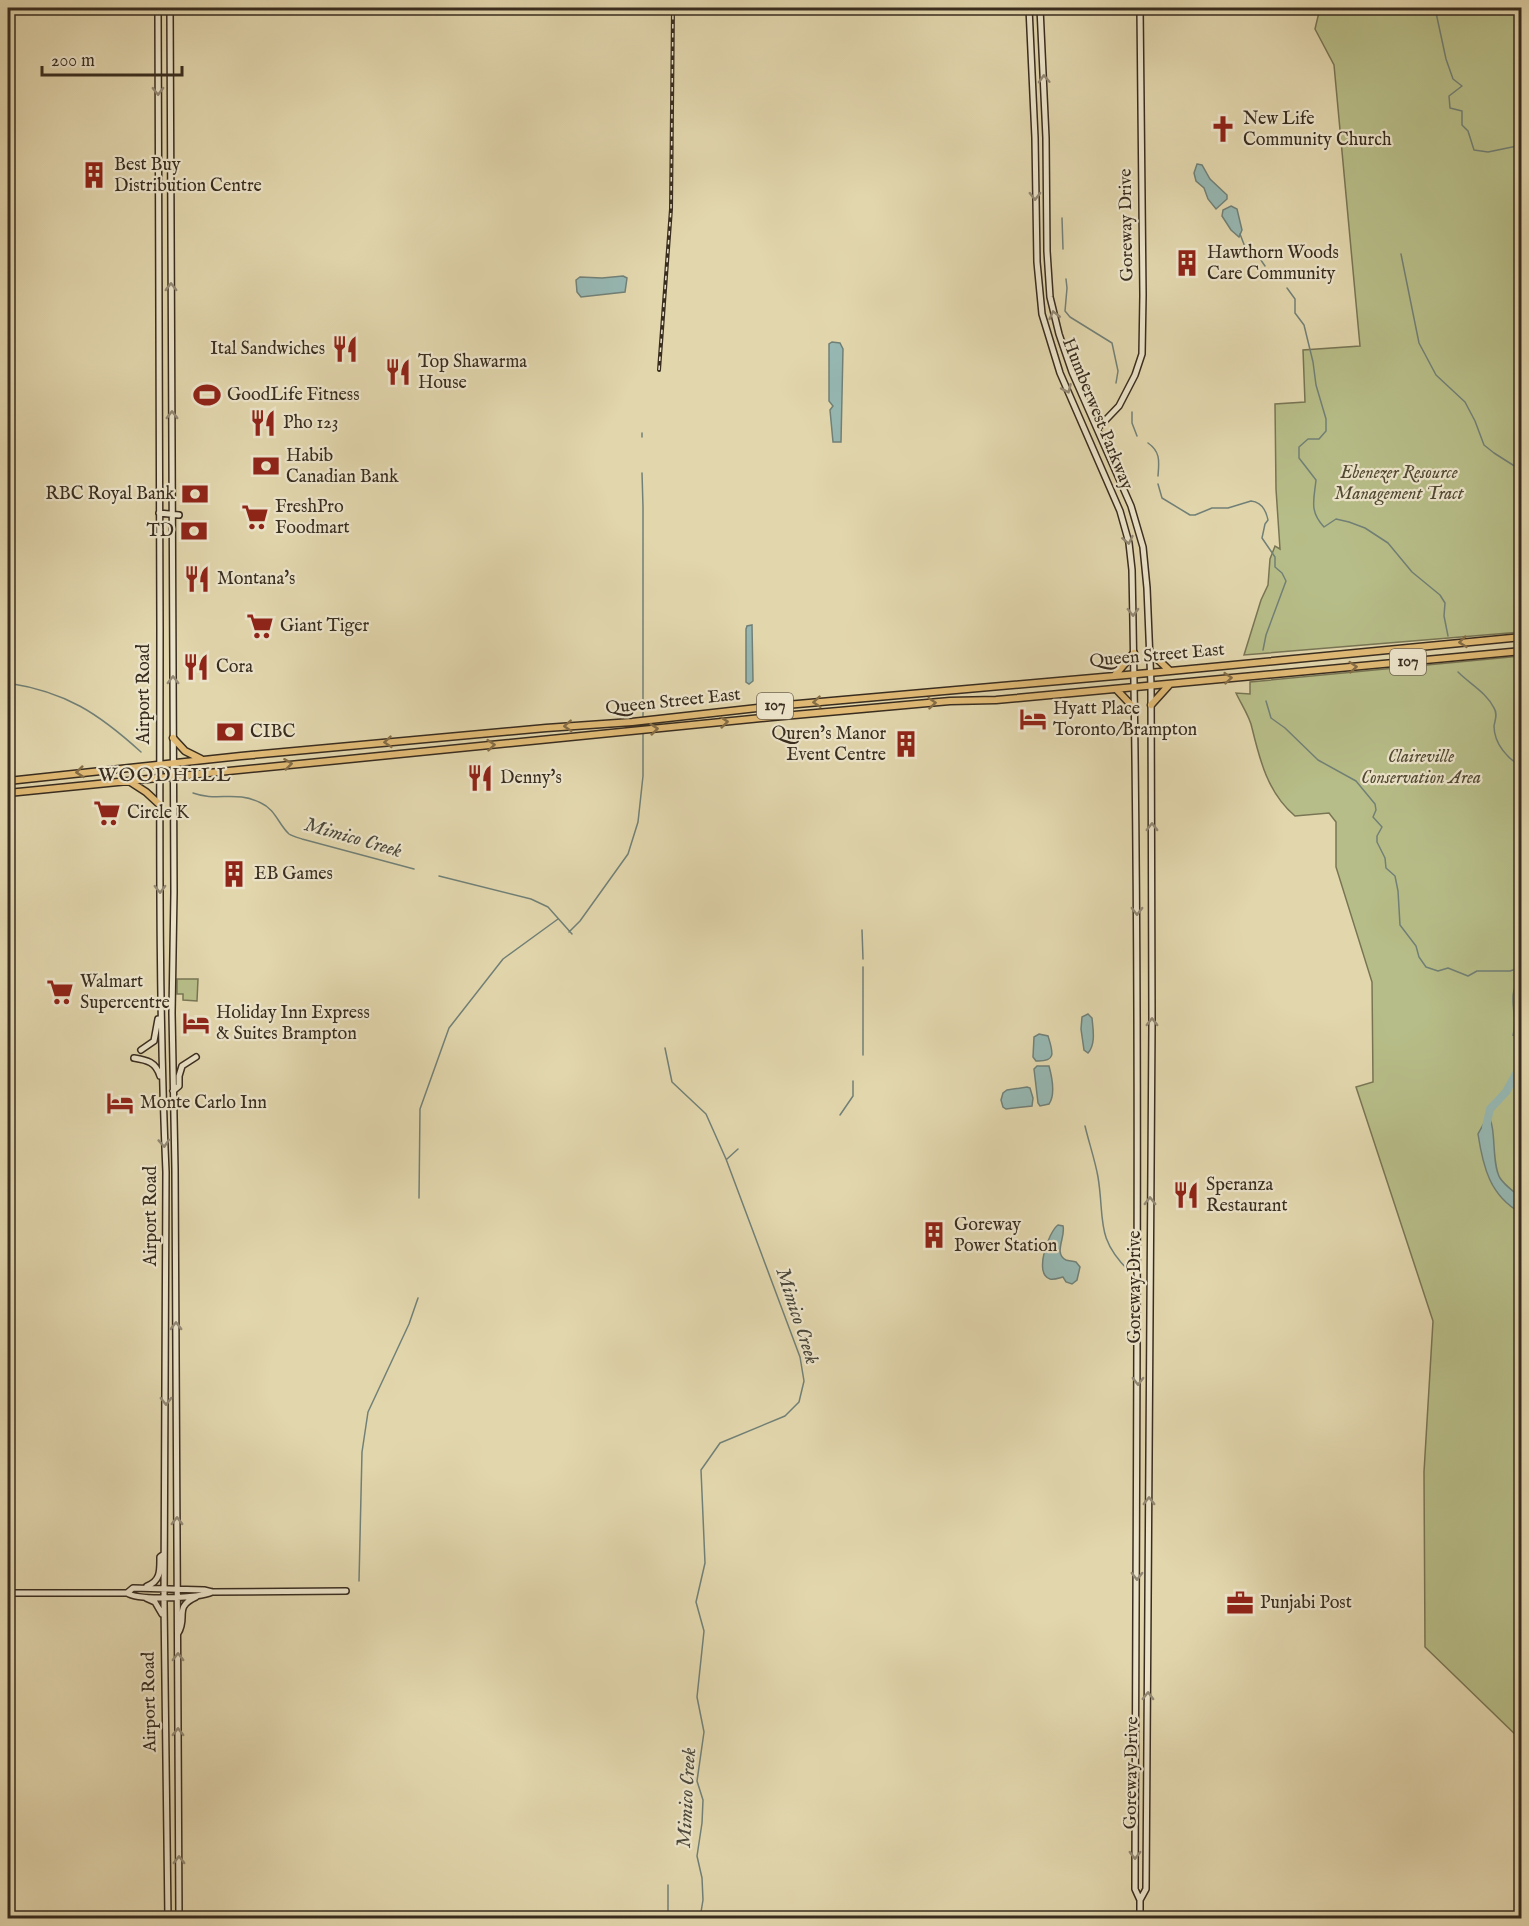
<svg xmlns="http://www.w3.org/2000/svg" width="1529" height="1926" viewBox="0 0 1529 1926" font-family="'IM FELL English',serif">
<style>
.green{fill:#b7bd88;stroke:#787554;stroke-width:1.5}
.water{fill:#96b7b2;stroke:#718077;stroke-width:1.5}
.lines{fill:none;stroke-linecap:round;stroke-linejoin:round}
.stream{stroke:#718077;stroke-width:1.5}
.river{stroke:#96b7b2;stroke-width:8}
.secondary-casing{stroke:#392d1f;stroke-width:8}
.primary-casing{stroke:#392d1f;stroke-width:9}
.secondary{stroke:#ece4ca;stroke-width:5}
.primary{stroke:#e1bb76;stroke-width:6}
.rail-casing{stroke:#392d1f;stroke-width:4}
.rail{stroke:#ece4ca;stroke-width:1.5;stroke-dasharray:4.5;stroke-linecap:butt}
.oneway{stroke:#928874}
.oneway2{stroke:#856d46}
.labels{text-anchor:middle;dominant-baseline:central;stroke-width:4.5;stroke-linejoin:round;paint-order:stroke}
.shield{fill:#ece4ca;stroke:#6f6452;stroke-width:1.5}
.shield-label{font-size:16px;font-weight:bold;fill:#392d1f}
.poi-label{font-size:18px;fill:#392d1f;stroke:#ece4ca;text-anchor:start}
.street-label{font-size:18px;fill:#392d1f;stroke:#ece4ca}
.park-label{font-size:18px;font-style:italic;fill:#524a34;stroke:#ece4ca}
.neighbourhood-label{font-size:20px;letter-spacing:1.5px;fill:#392d1f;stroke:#ece4ca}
.water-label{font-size:20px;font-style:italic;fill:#4c493c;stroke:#ece4ca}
</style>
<rect width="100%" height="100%" fill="#e2d6ad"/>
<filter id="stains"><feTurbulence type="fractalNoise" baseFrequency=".00333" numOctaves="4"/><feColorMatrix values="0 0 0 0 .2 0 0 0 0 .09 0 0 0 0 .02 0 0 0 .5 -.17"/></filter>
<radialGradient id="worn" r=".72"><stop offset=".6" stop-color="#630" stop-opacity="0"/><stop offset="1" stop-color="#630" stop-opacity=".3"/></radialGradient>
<path class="green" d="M1320,8H1521V632L1244,655L1261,600L1268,585L1270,559L1275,546L1280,549L1276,489L1275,404L1305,402L1303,350L1360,346L1334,65L1315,29Z
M1521,656V1740L1425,1647L1424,1472L1433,1321L1356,1087L1373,1082L1372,982L1336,867V822L1329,813L1295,816C1268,793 1260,761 1252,728C1250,717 1241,704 1236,693L1250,694V682Z
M177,979H198L197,1001L183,1000V994H177Z"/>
<path class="water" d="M1197,164L1202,165L1210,179L1227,195V199L1216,209L1208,199L1204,188L1196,181L1194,173Z
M1231,206L1237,209L1242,230L1239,237L1231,230L1222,216L1223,210Z
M623,276L627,278L625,292L581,297L577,292L576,280L580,277L602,278Z
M832,342L840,343L843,349L841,442H833L830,410L833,406L829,401V344Z
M752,625L753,681L749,684L746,682V629L747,626Z
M1521,977V1025L1513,1036C1519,1015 1505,995 1521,977Z
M1088,1014L1092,1018C1093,1029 1096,1044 1088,1053L1084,1050L1081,1029L1082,1017Z
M1039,1034L1048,1036C1053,1052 1057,1062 1036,1061L1033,1057L1034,1037Z
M1037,1066H1049C1052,1077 1056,1094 1049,1104L1040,1106L1038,1103L1034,1069Z
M1027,1087L1030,1088L1033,1098L1032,1106L1006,1109L1003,1107L1001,1100L1003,1093L1007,1090Z
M1488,1116C1497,1127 1491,1163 1500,1178C1505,1186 1515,1192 1521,1198V1213C1490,1196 1483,1167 1478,1134Z
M1058,1225L1063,1226C1066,1236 1053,1254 1066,1260C1069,1261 1073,1261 1076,1262L1080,1267L1077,1280L1072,1284L1066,1282L1063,1277C1059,1278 1054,1280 1050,1279C1033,1274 1049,1231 1058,1225Z"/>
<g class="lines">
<path class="stream" d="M1435,8L1446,59L1453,79L1462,86L1449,96L1450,108L1462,111V125L1468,131L1474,150L1488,152L1522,145
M1062,218L1063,249
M1240,234L1245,247L1256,253L1265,266
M1401,254L1419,343L1436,375L1465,402L1475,421L1484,445L1494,453L1516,467H1522
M1066,279L1067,288L1065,311L1070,317L1112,343L1118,371L1116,383
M1287,288L1295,299V313L1304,325L1313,362L1316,385L1326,419V431L1319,439H1308L1299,447V458L1316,480C1314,500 1309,511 1324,527L1336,519L1349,522L1365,528L1388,543L1412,572L1440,595L1445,603L1444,616L1448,636
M1132,412V423L1137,436
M642,437V433
M1148,443C1161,452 1159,462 1158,476
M642,473L643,507V718
M1158,484L1162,498L1190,515H1195L1212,508H1228L1251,501C1262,502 1266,510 1268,520L1265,524L1262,538L1275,557V567L1282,573L1286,581L1266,635L1263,650
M1458,672C1470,684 1487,693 1494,708C1498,714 1495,720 1494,726C1494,744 1508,759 1522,767
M8,683C66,692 98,713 141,752
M1266,701L1271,718L1285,728L1318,760L1356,781L1375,804L1376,810L1373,817L1382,827L1377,836V842L1385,858L1386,868L1395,876L1398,891L1400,925L1416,946L1419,957L1426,967L1438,971L1448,968L1468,976L1477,971H1510L1522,967
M193,793C217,802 236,790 261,803C275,809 279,825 289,834C292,836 299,838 302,839L414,869
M439,876L531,899L548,907L572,934
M862,930L863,959
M569,932L580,921L628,854L638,822L643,776V731
M863,967V1055
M665,1048L672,1082L706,1114L726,1159L800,1357L804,1381L799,1402L785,1416L720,1443L701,1470L705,1563L696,1602L704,1631L697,1697L704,1732L697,1781L703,1800L702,1823L697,1856L702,1878L703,1900L700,1918
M840,1115L853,1096V1081
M1085,1126C1089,1143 1095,1160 1098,1177C1105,1220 1095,1237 1129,1271
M727,1159L738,1149
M419,1198L420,1109L449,1028L503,959L558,919
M359,1581L362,1452L368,1412L409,1324L418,1298
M668,1885V1918"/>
<path class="river" d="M1486,1127L1490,1109L1506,1092L1522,1063"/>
<defs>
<path id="secondary" d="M158,8C158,214 159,421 160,628C160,809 158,991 166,1172L164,1602L168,1918
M170,8L174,892L172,1013L175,1169L179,1918
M1029,8L1035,138L1037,262L1042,314L1060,373L1120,511L1129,543L1132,570C1141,1010 1136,1449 1135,1889L1140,1900V1918
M1040,8L1046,138L1047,251L1050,297L1059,334L1072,372L1131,506L1143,547L1147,588L1151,685L1152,1024L1146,1889L1140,1900
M1098,428L1119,406L1135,375L1142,354L1143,295L1140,8
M159,513L179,515
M141,1050L154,1041L158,1019
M134,1058C147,1060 156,1062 160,1076
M173,1091L179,1086V1076L182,1066L196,1057
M147,1586C161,1581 160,1570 160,1557L164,1554
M8,1593H127C139,1601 199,1598 212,1592
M127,1593L133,1588L204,1590L212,1592L346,1591
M146,1598L155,1602L162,1614
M178,1633C188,1618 173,1607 196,1597"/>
<path id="primary" d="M1150,652L1170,671
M1115,675L1134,653
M1116,689L1134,708
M1151,705L1170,684
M173,738L185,751L201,759
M8,781L241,756L546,728L632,722L775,706L1160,672L1522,637
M129,781L146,792L159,804
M8,793L772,717L950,701L996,700L1522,651"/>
</defs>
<use href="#secondary" class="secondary-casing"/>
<use href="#primary" class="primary-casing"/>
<use href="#secondary" class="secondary"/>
<use href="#primary" class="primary"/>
<defs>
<path id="rail" d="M659,370L671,209L673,8"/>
</defs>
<use href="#rail" class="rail-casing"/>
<use href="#rail" class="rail"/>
</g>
<defs><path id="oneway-chevron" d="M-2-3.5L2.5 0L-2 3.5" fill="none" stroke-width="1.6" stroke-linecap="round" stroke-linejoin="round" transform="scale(1.5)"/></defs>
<g class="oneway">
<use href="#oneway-chevron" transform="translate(1044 79) rotate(-93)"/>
<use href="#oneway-chevron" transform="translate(158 91) rotate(89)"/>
<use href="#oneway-chevron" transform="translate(1035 196) rotate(89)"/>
<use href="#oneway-chevron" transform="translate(171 287) rotate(-90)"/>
<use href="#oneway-chevron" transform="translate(1054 315) rotate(-103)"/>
<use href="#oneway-chevron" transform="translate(1067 389) rotate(66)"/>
<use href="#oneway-chevron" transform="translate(172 415) rotate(-90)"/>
<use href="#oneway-chevron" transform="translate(1128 540) rotate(78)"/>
<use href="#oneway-chevron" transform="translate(1133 612) rotate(89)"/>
<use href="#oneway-chevron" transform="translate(173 680) rotate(-90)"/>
<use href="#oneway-chevron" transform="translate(1152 827) rotate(-90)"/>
<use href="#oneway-chevron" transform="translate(160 889) rotate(89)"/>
<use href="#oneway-chevron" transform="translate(1137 911) rotate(90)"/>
<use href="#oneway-chevron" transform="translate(1152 1022) rotate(-90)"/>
<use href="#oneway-chevron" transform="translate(164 1143) rotate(86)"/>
<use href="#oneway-chevron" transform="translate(1150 1201) rotate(-90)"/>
<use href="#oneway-chevron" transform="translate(176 1326) rotate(-90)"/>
<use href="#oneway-chevron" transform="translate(1138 1381) rotate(90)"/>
<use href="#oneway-chevron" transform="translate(166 1401) rotate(90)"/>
<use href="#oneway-chevron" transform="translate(1149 1501) rotate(-90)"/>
<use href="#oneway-chevron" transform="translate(177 1521) rotate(-90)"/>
<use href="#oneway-chevron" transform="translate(1137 1576) rotate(90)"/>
<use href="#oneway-chevron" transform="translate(178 1657) rotate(-90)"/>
<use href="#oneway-chevron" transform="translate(1148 1696) rotate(-89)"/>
<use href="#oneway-chevron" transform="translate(178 1732) rotate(-90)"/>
<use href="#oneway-chevron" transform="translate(1135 1855) rotate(90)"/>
<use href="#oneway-chevron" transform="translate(179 1860) rotate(-90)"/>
</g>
<g class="oneway2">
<use href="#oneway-chevron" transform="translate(1463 642) rotate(174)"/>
<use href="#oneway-chevron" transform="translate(1353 667) rotate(-5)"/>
<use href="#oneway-chevron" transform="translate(1228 678) rotate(-5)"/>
<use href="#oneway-chevron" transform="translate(817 702) rotate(175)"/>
<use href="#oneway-chevron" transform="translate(932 703) rotate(-5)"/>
<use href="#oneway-chevron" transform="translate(724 722) rotate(-6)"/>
<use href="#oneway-chevron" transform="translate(568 726) rotate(177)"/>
<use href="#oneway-chevron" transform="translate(654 729) rotate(-6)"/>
<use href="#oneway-chevron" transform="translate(388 742) rotate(175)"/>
<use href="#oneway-chevron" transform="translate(491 745) rotate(-5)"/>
<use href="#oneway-chevron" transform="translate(288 764) rotate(-7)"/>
<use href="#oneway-chevron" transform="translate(80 772) rotate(174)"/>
</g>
<defs>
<symbol id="church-bare" viewBox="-9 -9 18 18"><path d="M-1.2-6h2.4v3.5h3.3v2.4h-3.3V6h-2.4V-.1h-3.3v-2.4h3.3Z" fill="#8f2418" stroke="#ece4ca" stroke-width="2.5" paint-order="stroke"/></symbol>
<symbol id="building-bare" viewBox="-9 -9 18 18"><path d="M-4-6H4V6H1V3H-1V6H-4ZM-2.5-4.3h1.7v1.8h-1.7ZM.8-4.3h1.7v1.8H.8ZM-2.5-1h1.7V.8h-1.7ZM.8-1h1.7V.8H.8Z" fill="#8f2418" stroke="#ece4ca" stroke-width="2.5" paint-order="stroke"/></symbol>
<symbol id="restaurant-bare" viewBox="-9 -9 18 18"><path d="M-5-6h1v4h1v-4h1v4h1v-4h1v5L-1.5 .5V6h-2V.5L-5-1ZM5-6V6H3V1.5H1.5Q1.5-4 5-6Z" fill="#8f2418" stroke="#ece4ca" stroke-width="2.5" paint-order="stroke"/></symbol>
<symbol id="stadium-bare" viewBox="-9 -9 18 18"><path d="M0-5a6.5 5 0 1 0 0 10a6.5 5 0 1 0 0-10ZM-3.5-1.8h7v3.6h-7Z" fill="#8f2418" stroke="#ece4ca" stroke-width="2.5" paint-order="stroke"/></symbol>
<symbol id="bank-bare" viewBox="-9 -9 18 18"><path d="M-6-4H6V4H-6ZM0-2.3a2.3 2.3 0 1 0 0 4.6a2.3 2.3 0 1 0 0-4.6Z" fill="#8f2418" stroke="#ece4ca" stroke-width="2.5" paint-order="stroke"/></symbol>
<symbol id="supermarket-bare" viewBox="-9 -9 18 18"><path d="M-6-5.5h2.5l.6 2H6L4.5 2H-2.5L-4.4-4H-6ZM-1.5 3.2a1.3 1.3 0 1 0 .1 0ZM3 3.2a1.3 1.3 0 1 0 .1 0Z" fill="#8f2418" stroke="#ece4ca" stroke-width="2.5" paint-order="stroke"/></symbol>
<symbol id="hotel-bare" viewBox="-9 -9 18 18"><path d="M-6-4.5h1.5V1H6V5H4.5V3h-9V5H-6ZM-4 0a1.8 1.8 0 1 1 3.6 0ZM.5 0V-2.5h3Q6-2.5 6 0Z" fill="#8f2418" stroke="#ece4ca" stroke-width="2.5" paint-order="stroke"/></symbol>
<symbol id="office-bare" viewBox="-9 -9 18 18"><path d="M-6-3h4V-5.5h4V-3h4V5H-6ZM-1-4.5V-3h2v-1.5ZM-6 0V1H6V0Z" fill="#8f2418" stroke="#ece4ca" stroke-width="2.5" paint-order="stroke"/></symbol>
</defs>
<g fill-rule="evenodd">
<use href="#church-bare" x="1204" y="110" width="38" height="38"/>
<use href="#building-bare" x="75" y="156" width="38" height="38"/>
<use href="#building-bare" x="1168" y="244" width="38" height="38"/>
<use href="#restaurant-bare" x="326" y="330" width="38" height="38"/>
<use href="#restaurant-bare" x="379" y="353" width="38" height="38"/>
<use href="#stadium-bare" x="188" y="376" width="38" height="38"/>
<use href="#restaurant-bare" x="244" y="404" width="38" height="38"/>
<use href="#bank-bare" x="247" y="447" width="38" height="38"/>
<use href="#bank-bare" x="176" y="475" width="38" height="38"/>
<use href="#supermarket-bare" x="236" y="498" width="38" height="38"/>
<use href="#bank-bare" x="175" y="512" width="38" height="38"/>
<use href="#restaurant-bare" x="178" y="560" width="38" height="38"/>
<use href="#supermarket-bare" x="241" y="607" width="38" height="38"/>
<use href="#restaurant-bare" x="177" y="648" width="38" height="38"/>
<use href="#hotel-bare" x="1014" y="700" width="38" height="38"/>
<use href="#bank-bare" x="211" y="713" width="38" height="38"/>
<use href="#building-bare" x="887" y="725" width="38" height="38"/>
<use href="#restaurant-bare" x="461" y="759" width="38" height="38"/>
<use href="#supermarket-bare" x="88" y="794" width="38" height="38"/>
<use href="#building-bare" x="215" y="855" width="38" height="38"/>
<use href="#supermarket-bare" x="41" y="973" width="38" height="38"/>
<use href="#hotel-bare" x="177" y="1004" width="38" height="38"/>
<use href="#hotel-bare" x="101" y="1084" width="38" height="38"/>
<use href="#restaurant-bare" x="1167" y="1176" width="38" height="38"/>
<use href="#building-bare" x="915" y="1216" width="38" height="38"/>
<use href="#office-bare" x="1221" y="1584" width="38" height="38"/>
</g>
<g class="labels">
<g class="shield">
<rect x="1390" y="649" width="36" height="26" rx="4.5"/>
<rect x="757" y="693" width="36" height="26" rx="4.5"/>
</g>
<g class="shield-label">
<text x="1408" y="662">107</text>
<text x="775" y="706">107</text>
</g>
<g class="poi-label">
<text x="1243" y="119">New Life<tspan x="1243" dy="21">Community Church</tspan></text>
<text x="114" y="165">Best Buy<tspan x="114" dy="21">Distribution Centre</tspan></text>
<text x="1207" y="253">Hawthorn Woods<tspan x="1207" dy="21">Care Community</tspan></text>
<text x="325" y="349" text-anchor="end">Ital Sandwiches</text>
<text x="418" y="362">Top Shawarma<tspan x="418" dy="21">House</tspan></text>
<text x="227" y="395">GoodLife Fitness</text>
<text x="283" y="423">Pho 123</text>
<text x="286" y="456">Habib<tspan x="286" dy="21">Canadian Bank</tspan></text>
<text x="175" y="494" text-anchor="end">RBC Royal Bank</text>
<text x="275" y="507">FreshPro<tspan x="275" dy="21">Foodmart</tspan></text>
<text x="174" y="531" text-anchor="end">TD</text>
<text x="217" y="579">Montana's</text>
<text x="280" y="626">Giant Tiger</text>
<text x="216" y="667">Cora</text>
<text x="1053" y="709">Hyatt Place<tspan x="1053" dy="21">Toronto/Brampton</tspan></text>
<text x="250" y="732">CIBC</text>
<text x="886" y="734" text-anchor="end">Quren’s Manor<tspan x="886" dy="21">Event Centre</tspan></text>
<text x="500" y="778">Denny's</text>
<text x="127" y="813">Circle K</text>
<text x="254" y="874">EB Games</text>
<text x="80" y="982">Walmart<tspan x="80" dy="21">Supercentre</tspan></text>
<text x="216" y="1013">Holiday Inn Express<tspan x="216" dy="21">&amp; Suites Brampton</tspan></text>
<text x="140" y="1103">Monte Carlo Inn</text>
<text x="1206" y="1185">Speranza<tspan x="1206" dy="21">Restaurant</tspan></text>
<text x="954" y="1225">Goreway<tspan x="954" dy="21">Power Station</tspan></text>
<text x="1260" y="1603">Punjabi Post</text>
</g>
<g class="street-label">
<text transform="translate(1127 225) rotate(-91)">Goreway Drive</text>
<text transform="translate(1097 414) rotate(68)">Humberwest Parkway</text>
<text transform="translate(1157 656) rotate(-5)">Queen Street East</text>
<text transform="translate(144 694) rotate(-90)">Airport Road</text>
<text transform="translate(673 702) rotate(-6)">Queen Street East</text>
<text transform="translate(151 1216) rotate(-90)">Airport Road</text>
<text transform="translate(1135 1287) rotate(-90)">Goreway Drive</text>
<text transform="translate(150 1702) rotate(-91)">Airport Road</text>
<text transform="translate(1132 1773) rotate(-89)">Goreway Drive</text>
</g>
<g class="park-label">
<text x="1399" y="473">Ebenezer Resource<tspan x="1399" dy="21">Management Tract</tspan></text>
<text x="1421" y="757">Claireville<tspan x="1421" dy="21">Conservation Area</tspan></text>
</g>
<g class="neighbourhood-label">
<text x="165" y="775">WOODHILL</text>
</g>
<g class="water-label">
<text transform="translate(353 838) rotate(16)">Mimico Creek</text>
<text transform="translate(797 1316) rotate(72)">Mimico Creek</text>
<text transform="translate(687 1798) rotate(-87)">Mimico Creek</text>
</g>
</g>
<rect width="1529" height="1926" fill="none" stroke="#e2d6ad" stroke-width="30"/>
<rect x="9" y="9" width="1511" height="1908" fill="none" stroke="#392d1f" stroke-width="3"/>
<rect x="15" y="15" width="1499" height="1896" fill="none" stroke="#392d1f" stroke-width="1.5"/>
<path d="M42 66v9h140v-9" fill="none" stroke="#392d1f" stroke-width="3"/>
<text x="51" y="66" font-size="18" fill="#392d1f" stroke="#ece4ca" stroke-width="4.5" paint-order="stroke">200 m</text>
<rect width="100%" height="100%" filter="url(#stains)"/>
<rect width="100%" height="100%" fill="url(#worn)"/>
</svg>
